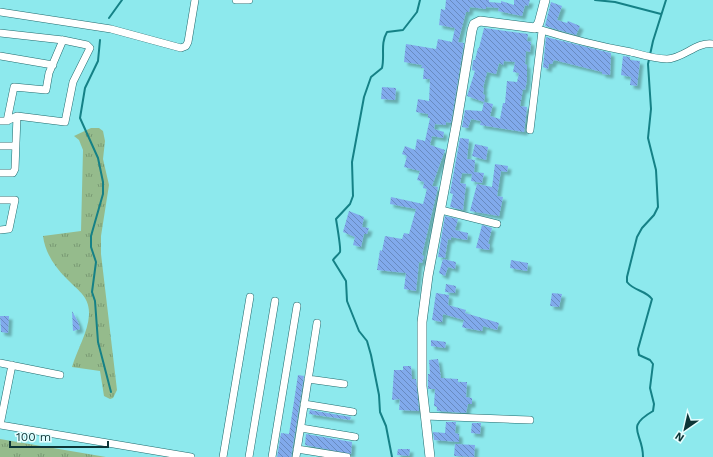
<svg xmlns="http://www.w3.org/2000/svg" width="713" height="457" viewBox="0 0 713 457" font-family="'Work Sans',sans-serif">
<style>
.grass{fill:url(#grass-tufts)}
.lines{fill:none;stroke-linecap:round;stroke-linejoin:round}
.stream{stroke:#158186;stroke-width:2}
.building{fill:url(#building-back-hatch);filter:url(#shadow)}
.minor-casing{stroke:#216b6e;stroke-width:8}
.tertiary-casing{stroke:#216b6e;stroke-width:10}
.minor{stroke:#fff;stroke-width:7}
.tertiary{stroke:#fff;stroke-width:9}
</style>
<defs>
<pattern id="grass-tufts" width="24" height="20" patternUnits="userSpaceOnUse"><rect width="24" height="20" fill="#95bb8c"/><path d="M3 7l-1-3M5 7V3M7 7l1-3M15 17l-1-3M17 17v-4M19 17l1-3" fill="none" stroke="#789973"/></pattern>
<pattern id="building-back-hatch" width="6" height="6" patternUnits="userSpaceOnUse"><rect width="6" height="6" fill="#81aaec"/><path d="M-1 5l2 2M0 0l6 6M5-1l2 2" fill="none" stroke="#688bc0"/></pattern>
<filter id="shadow"><feDropShadow dx="3.5" dy="3.5" stdDeviation="1" flood-color="#0004"/></filter>
</defs>
<rect width="100%" height="100%" fill="#8de9ed"/>
<path class="grass" d="M91,128H99L103,131L105,141L103,159L109,185L101,236V254L117,390L113,398L110,399L104,396L100,371L72,367C77,350 88,332 89,315C90,296 77,290 66,278C54,266 45,252 43,236L81,231L83,150L79,140L74,136Z
M0,439L106,457H0Z"/>
<g class="lines">
<path class="stream" d="M595,0L615,2L661,14
M109,18L122,0
M100,40L98,61L85,88L80,118L98,158L103,182V194L91,236V247L96,262L92,292L95,301L98,342L111,392
M392,457L386,426L380,412L379,395L371,355L367,341L359,331L347,301L346,281L333,260C335,257 338,255 340,252C341,249 337,225 336,219L350,204L353,196L352,162L364,97L371,77L382,68C385,55 380,44 387,32L403,30L417,12L420,0
M643,457C643,432 624,428 653,411L654,404L650,388L653,364L650,360L639,355L638,349L652,299C645,290 634,291 627,282V277L637,237L642,228L654,215L658,207L656,170L648,138L651,109L648,64L653,41L666,0"/>
</g>
<path class="building" d="M446,0H489V2L501,3V1L514,5V0H530L528,6L525,5L522,16L498,11L499,8L486,7V9L470,7L469,12H466L458,42L464,43L451,123L446,122V125L435,124L434,129L444,132L443,138L432,136L430,145L445,150L432,186L438,187L422,255L424,256L422,263L419,262L416,291L404,289L406,273L377,270L380,250L382,251L385,236L402,239L404,233L409,234L416,209L390,204L391,197L423,204L427,189L423,188L424,182L417,180L420,171L404,167L407,156L402,154L405,146L415,150L417,139L425,141L430,118H428V114L416,112L418,99L429,101L430,79H423L424,68H421L422,65L404,62L405,52L406,44L436,49L438,39L452,42L455,28L439,25L441,9L445,10Z
M551,2L562,6L557,20L567,23L568,21L580,26L576,35L545,26Z
M484,28L528,34L527,41L531,42L530,52L526,51L525,64L527,65V80L525,90L523,89L520,106L527,107L524,132L480,125L481,121L471,119L468,128L462,127L465,110L482,111L484,102L493,104L490,116L500,119L503,103H505L507,81L517,82L519,73L513,72L515,62L504,61L503,65L499,63L496,74L487,72L483,88H484L483,94L485,95L484,102L467,96L475,71L472,70L473,60H475L478,48H479Z
M546,37L611,53L610,75L602,74V72L554,60L552,64H549L548,69L543,67Z
M623,56L630,57V60L640,61L637,86L630,85L631,77L621,75Z
M382,87L396,88L395,100L381,99Z
M460,138L469,139L467,159L475,160L474,172L484,173L482,183L471,181L472,174L462,173L460,183L466,184L463,210L450,207L453,194L450,193Z
M475,144L488,147L486,160L472,156Z
M495,164L508,166L507,172L501,171L497,196L503,197L499,216L470,211L477,184L492,187Z
M349,211L364,217L362,227L369,228L367,234H364L361,247L353,245L355,237L343,232Z
M445,216L458,219L455,230L468,233L467,240L451,237V240L448,239L445,258L438,257Z
M482,225L492,228L488,244H490L489,250L476,248Z
M443,259L456,262L455,269L448,267L445,276L439,273Z
M511,260L528,263L527,271L510,268Z
M446,284L456,286L455,293L445,292Z
M436,293L449,295L448,305L466,310L465,313L499,323L497,330L483,326L482,331L465,328L462,327L464,320L443,314L442,322L432,320Z
M552,293L562,294L559,307L550,306Z
M72,311L78,322L80,329L73,331Z
M0,316H9L8,333L1,332Z
M431,340L446,342L445,348L431,346Z
M438,359L441,378L458,379V382H467L466,397L472,398V404H468L466,413L437,411V407L434,406L435,389H428V374H430L429,360Z
M403,366H411L412,379H416L419,411L399,410L400,399L392,400L394,370H403Z
M298,375L304,376L291,457H277L281,433L289,434Z
M310,410L351,417L350,420L309,414Z
M446,422H456L455,433L459,434V442L434,440L433,432L445,433Z
M472,423H481L480,434L471,433Z
M306,434L352,442L351,454L305,445Z
M455,444L475,445L474,457L454,456Z
M398,449H410L409,456L397,455Z"/>
<g class="lines">
<defs>
<path id="minor" d="M236,0H249
M0,12L111,29L181,48L186,46L188,42L195,0
M535,28C567,38 598,46 631,52C642,55 655,59 667,59C683,59 697,41 713,44
M0,33L63,40L87,45L90,48L73,82L65,122L17,116L7,121H0
M0,56L53,65
M7,121L14,87L46,90L49,73L63,40
M530,130L542,31
M0,146H15
M0,173H13L15,169L17,116
M0,200H15L9,229L0,230
M441,210L497,224
M0,363L60,375
M308,379L344,384
M304,404L353,412
M425,416L530,420
M0,425L191,457
M0,425L12,365
M301,428L355,437
M297,449L347,457
M223,457L250,297
M249,457L275,301
M272,457L297,306
M296,457L317,323"/>
<path id="tertiary" d="M430,457L422,386V322L428,276L457,121L472,30L474,24L480,21L535,28L539,23L545,0"/>
</defs>
<use href="#minor" class="minor-casing"/>
<use href="#tertiary" class="tertiary-casing"/>
<use href="#minor" class="minor"/>
<use href="#tertiary" class="tertiary"/>
</g>
<g transform="translate(685 429) rotate(214)" stroke="#e4feff" stroke-width="3" paint-order="stroke">
<path d="M0-3L7 15L0 10L-7 15Z" fill="#0d3537"/>
<text y="-6" font-size="11" font-weight="bold" text-anchor="middle" fill="#0d3537">N</text>
</g>
<path d="M10 441v6h98v-6" fill="none" stroke="#0d3537" stroke-width="2"/>
<text x="16" y="441" font-size="12" fill="#0d3537" stroke="#e4feff" stroke-width="3" paint-order="stroke">100 m</text>
</svg>
